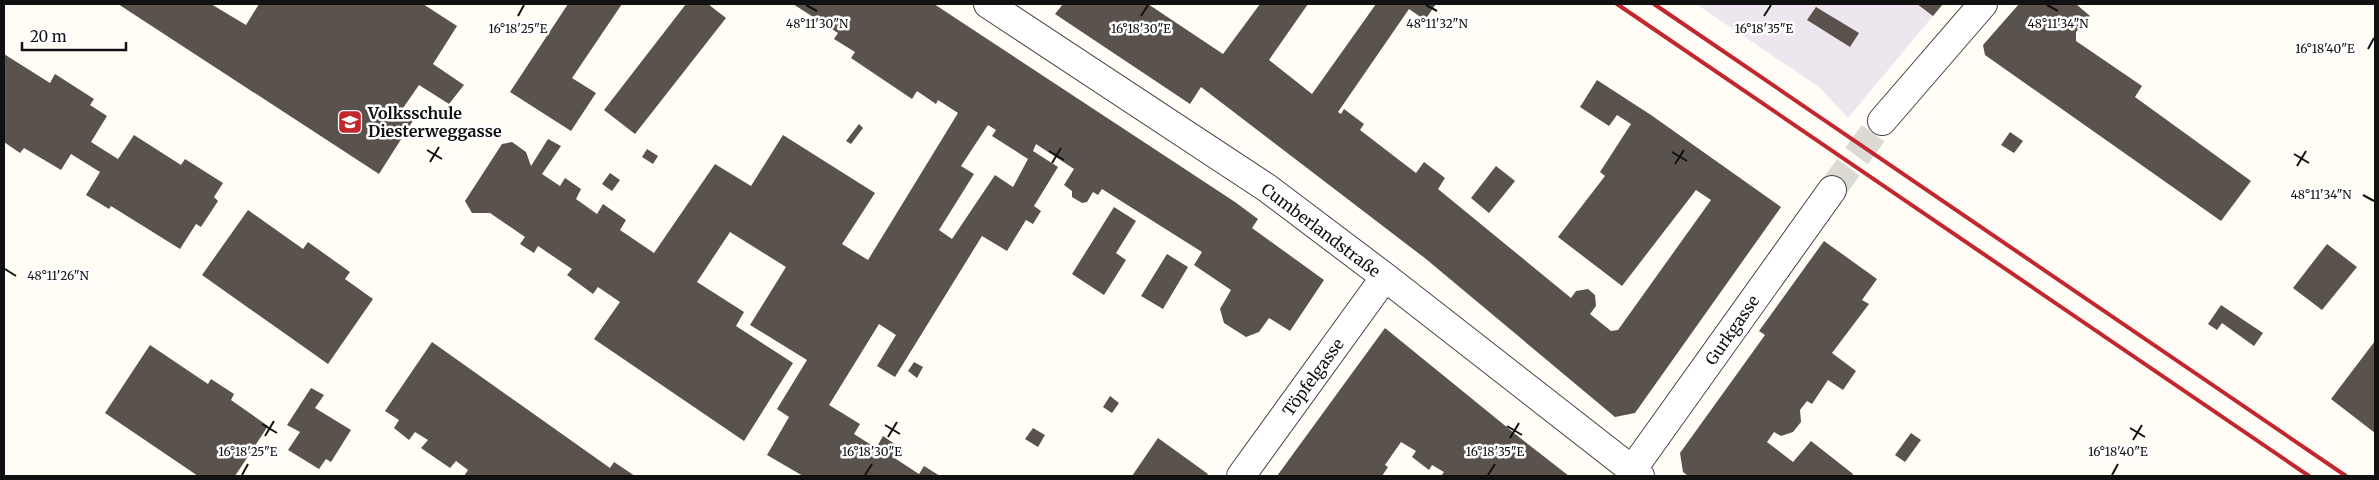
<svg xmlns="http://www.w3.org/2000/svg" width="2379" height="480" viewBox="0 0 2379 480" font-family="Merriweather,serif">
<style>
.industrial{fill:#eee6ef}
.building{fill:#5a524d;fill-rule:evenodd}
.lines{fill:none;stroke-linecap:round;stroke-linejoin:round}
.street-tunnel{stroke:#dbdad3;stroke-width:28;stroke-dasharray:28 14;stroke-linecap:butt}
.street-casing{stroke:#444;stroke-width:30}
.street{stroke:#fff;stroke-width:28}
.rail{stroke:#c4262e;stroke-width:4}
.ticks{fill:none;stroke:#111;stroke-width:2}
.labels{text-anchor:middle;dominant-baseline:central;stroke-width:5;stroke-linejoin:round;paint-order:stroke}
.poi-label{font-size:16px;font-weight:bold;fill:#111;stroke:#fff;text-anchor:start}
.street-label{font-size:16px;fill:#111;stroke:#fff}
.ticks-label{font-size:12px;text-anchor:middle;fill:#111;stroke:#fff;stroke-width:5;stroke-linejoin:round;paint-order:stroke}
</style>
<rect width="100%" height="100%" fill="#fffdf5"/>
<path class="industrial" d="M1696,4H1943L1848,118L1819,87Z"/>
<path class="building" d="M118,4H211L246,25L259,4H423L457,26L433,64L464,85L449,104L419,85L401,111L414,119L379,174Z
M568,4H622L572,78L596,93L571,131L510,92Z
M686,4H708L726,18L635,134L604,110Z
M793,4H934L1235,202L1258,219L1252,228L1324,280L1290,331L1269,318L1259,332L1246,337L1224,323L1220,309L1231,290L1194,265L1202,252L1102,189L1098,195L1093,192L1087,202L1082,203L1072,197V191L1064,185L1074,169L1036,144L1033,151L1058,167L1034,206L1041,211L1033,224L1026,220L1007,251L982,236L895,377L877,366L896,335L879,324L829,405L860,424L854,434L876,448L883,436L902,449L896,459L919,474L924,466L940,476H803L767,455L789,417L777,409L807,360L750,325L786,267L730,232L697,282L744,312L736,326L793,363L744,441L594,339L620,302L598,287L593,294L567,275L572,269L538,246L534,253L520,244L525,237L490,213H472L465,201L502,144L512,142L526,152L531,166L548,139L561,146L542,174L560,186L565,178L581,189L576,199L597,214L603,204L626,220L620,230L654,253L715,164L751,186L783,135L875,193L842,244L868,260L958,113L938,100L936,104L917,91L912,99L851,58L855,52L834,39L838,33ZM988,125L996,130L992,136L1028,159L1013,187L995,175L952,239L939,230L974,174L961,166Z
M1063,4H1148L1223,54L1260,4H1308L1269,60L1312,94L1376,4H1436L1425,20L1409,9L1338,112L1341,114L1344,109L1364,124L1360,130L1416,173L1424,162L1445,178L1438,189L1571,298L1576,291L1588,289L1595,295L1596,306L1590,314L1611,331L1618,330L1711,200L1696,190L1622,286L1558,237L1605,176L1600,172L1631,124L1617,115L1609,126L1580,107L1597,80L1651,115L1781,207L1635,413L1615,417L1426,259L1201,87L1190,104L1055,14Z
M1917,4H1943L1933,16Z
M2019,4H2076L2090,16L2076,32V41L2142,86L2135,97L2251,181L2221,221L1985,55L1983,45Z
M1816,7L1859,33L1850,47L1807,20Z
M4,54L50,83L55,74L94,99L90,105L107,116L91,142L118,159L134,135L181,165L185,159L223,183L214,197L218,201L201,227L196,224L180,249L111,206L109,209L86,195L100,172L71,154L61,170L24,148L20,153L4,142Z
M859,124L863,128L851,144L846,141Z
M2010,132L2023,141L2014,153L2001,145Z
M647,149L658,156L653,164L642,157Z
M1496,166L1515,181L1489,213L1471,198Z
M610,173L620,180L612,191L602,184Z
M1114,207L1136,221L1116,253L1126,260L1104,295L1072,274Z
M248,210L303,249L308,242L350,272L345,279L373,299L328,364L202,275Z
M1824,241L1877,279L1862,300L1869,304L1832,353L1856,371L1843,390L1828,380L1812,404L1807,401L1800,410L1801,422L1793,432L1781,436L1774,432L1767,442L1793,462L1811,441L1853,474L1852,476H1688L1683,472L1680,453L1765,335L1759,331Z
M2327,244L2357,267L2322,310L2293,288Z
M1167,254L1188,267L1163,309L1141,296Z
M2221,305L2263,333L2254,346L2222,323L2217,330L2208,324Z
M1385,328L1519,437L1569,476H1441L1444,472L1432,465L1429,470L1412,457L1416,451L1401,442L1385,465L1388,467L1382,476H1277Z
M2375,341V433L2331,399Z
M432,342L610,468L614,462L635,476H464L468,470L456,461L450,468L421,448L428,440L415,432L409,440L394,428L399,420L385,411Z
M150,345L208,384L211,379L234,394L231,400L268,426L235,476H198L105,413Z
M914,362L923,367L917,378L908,371Z
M311,388L324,395L315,408L351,430L331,462L326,459L319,469L288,450L300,432L287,425Z
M1110,396L1119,403L1112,413L1103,407Z
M1033,428L1045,435L1038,447L1025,439Z
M1911,433L1921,440L1905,462L1895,455Z
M1158,438L1208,474L1206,476H1132Z"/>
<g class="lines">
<path class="street-tunnel" d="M1832,190L1882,121"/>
<defs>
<path id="street" d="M988,4L1267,188L1385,277L1640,476
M1882,121L1983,4
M1632,470L1832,190
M1241,476L1385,277"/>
</defs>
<use href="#street" class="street-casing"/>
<use href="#street" class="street"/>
<path class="rail" d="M1617,4L2309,476
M1654,4L2346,476"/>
</g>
<path class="ticks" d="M806,5L817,11M1426,5L1437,11M2047,5L2058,11M518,16L524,5M1141,16L1148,5M1764,16L1771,5M2368,49L2374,38M427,150L442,159M1049,151L1064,160M1672,152L1687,161M2294,154L2309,163M430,162L439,147M1052,163L1061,148M1675,164L1684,150M2297,166L2306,151M2363,195L2374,201M5,269L16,276M262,424L277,433M885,425L900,434M1507,426L1522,435M2130,428L2145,437M265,436L274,421M888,437L897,422M1510,438L1519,423M2133,440L2142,425M242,475L248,464M865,475L872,464M1488,475L1495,464M2112,475L2118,464"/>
<defs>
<symbol id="school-square" viewBox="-11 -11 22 22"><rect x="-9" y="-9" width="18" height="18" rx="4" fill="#c4262e" stroke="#fff"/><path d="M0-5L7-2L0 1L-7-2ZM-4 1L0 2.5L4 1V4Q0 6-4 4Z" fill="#fff"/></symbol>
</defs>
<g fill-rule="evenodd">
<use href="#school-square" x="336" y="108" width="28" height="28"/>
</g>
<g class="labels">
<g class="poi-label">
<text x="368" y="113">Volksschule<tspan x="368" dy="18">Diesterweggasse</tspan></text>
</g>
<g class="street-label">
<text transform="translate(1321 230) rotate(37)">Cumberlandstraße</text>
<text transform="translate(1732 330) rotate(-55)">Gurkgasse</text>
<text transform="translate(1313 377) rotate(-54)">Töpfelgasse</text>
</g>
</g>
<g class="ticks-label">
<text x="817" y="28">48°11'30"N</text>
<text x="1437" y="28">48°11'32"N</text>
<text x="2058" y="28">48°11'34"N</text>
<text x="518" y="33">16°18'25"E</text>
<text x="1141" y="33">16°18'30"E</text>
<text x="1764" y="33">16°18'35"E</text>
<text x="2325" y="53">16°18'40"E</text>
<text x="2321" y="199">48°11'34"N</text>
<text x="58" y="280">48°11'26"N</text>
<text x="248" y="456">16°18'25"E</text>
<text x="872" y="456">16°18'30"E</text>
<text x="1495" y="456">16°18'35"E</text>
<text x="2118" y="456">16°18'40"E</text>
</g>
<rect width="2379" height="480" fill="none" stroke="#111111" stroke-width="10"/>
<path d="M22 42v8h104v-8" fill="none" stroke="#111111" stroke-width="2.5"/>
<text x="30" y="42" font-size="15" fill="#111111" stroke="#ffffff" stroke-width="4" paint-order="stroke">20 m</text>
</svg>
